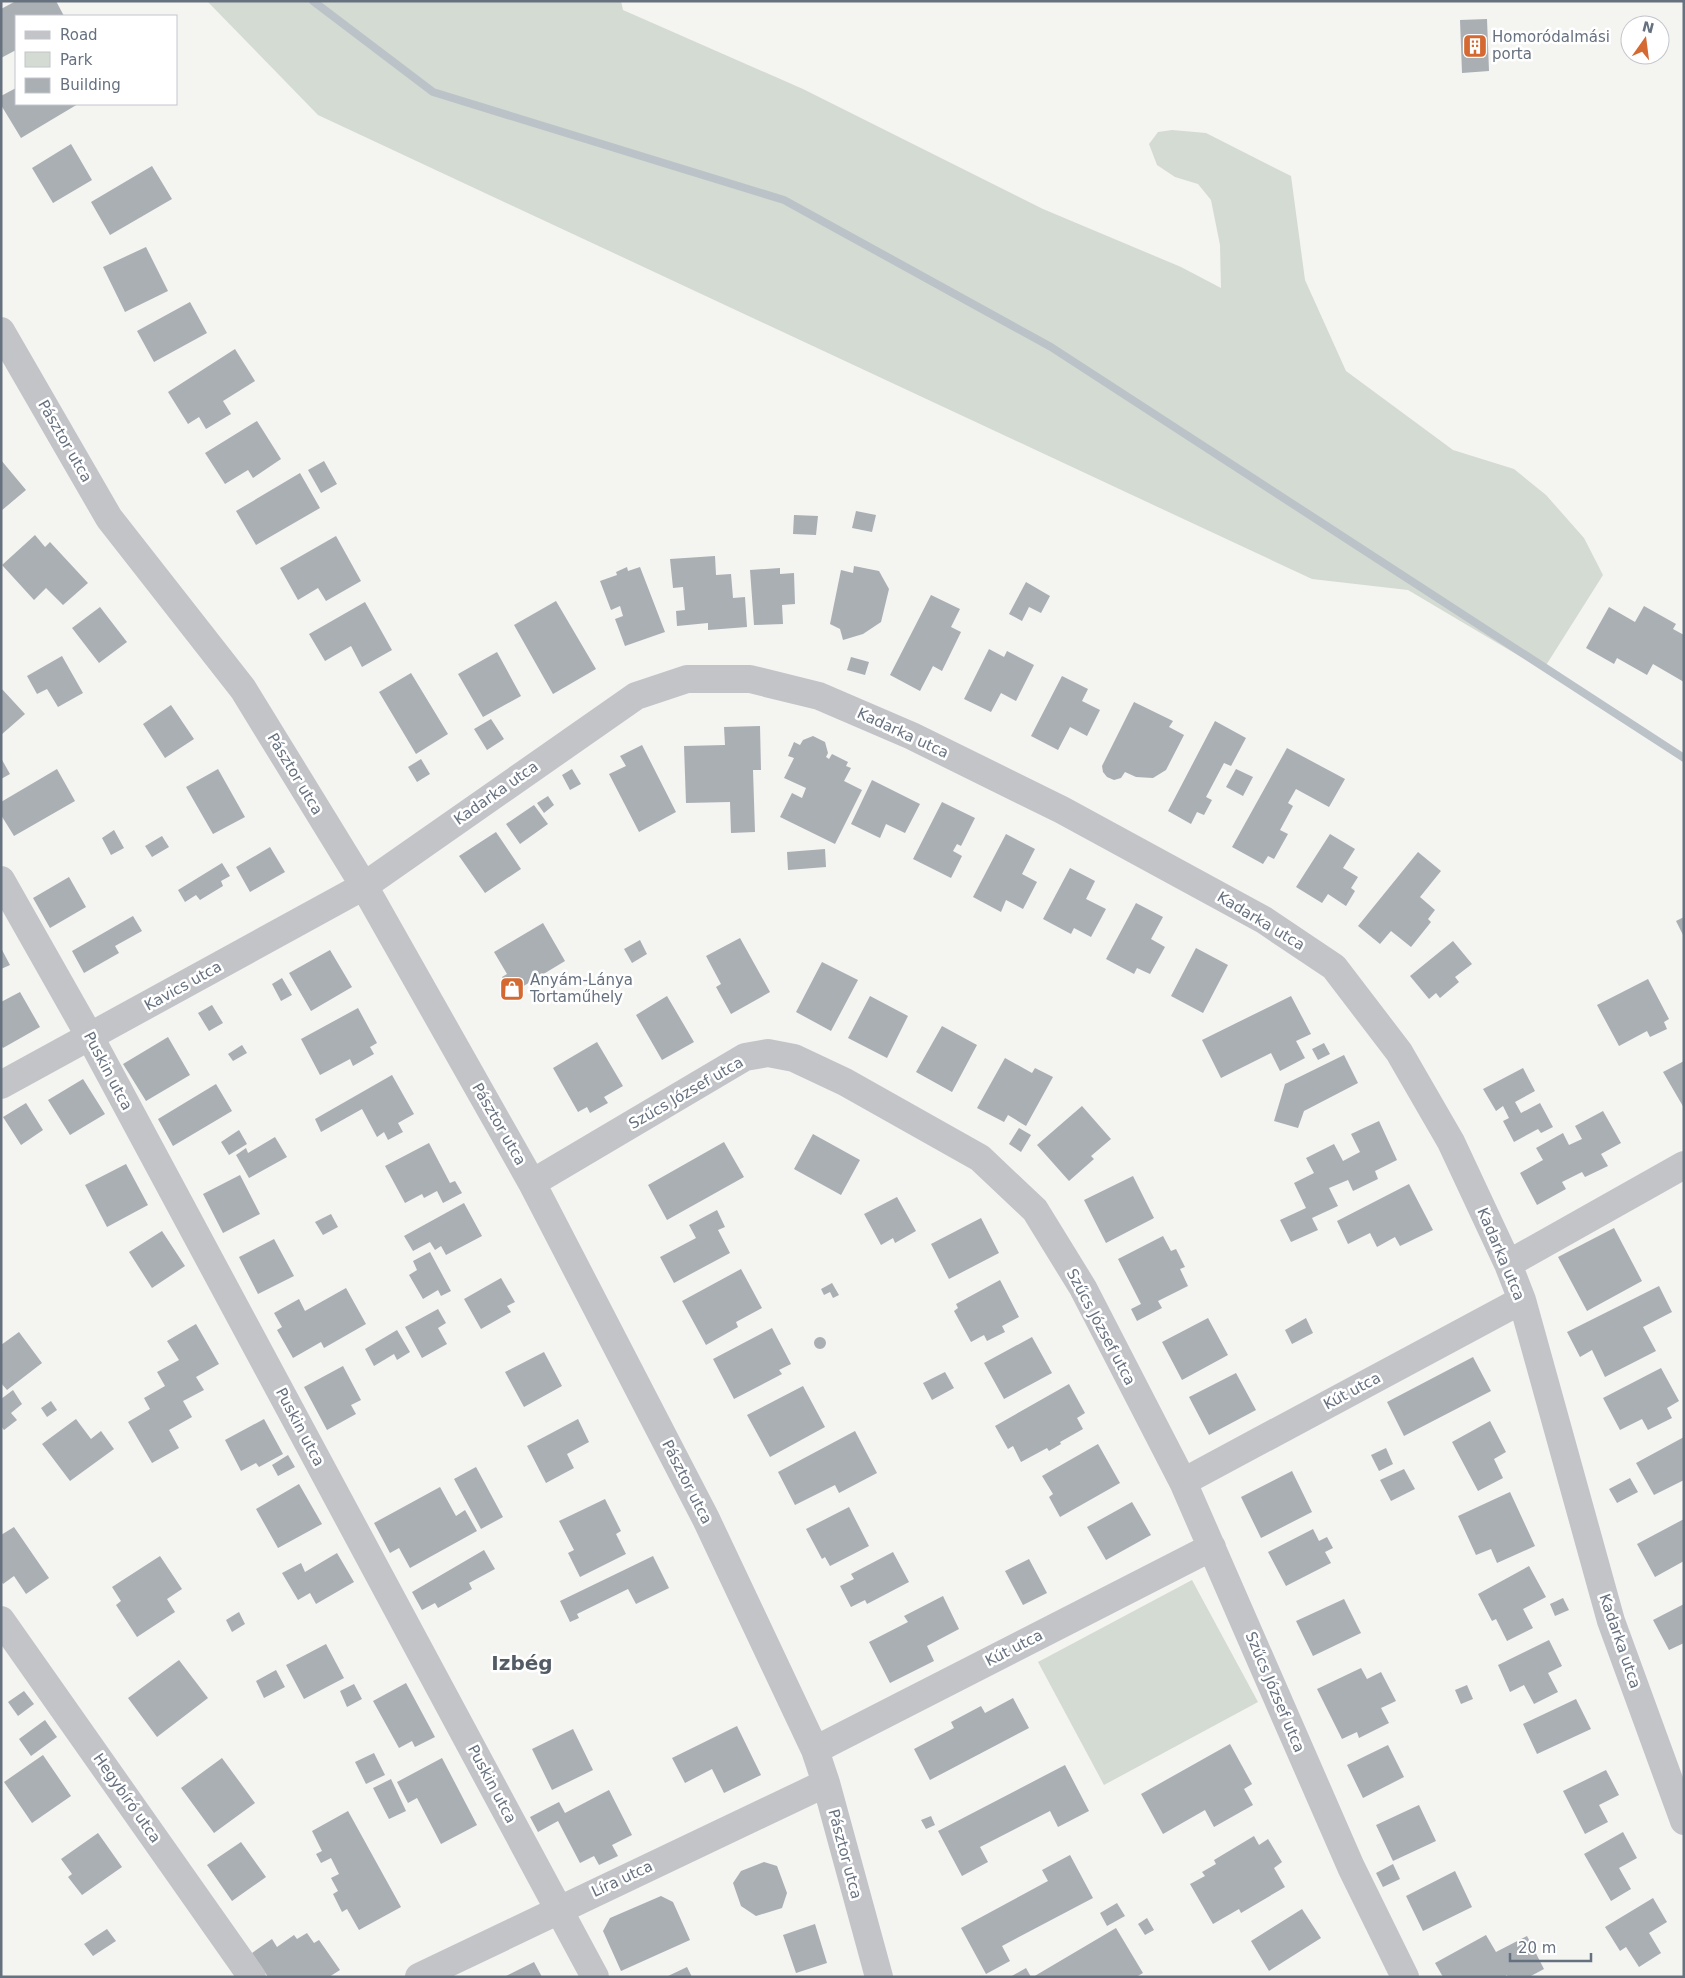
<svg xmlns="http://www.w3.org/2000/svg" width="1685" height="1978" viewBox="0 0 1685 1978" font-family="'DejaVu Sans',sans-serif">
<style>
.green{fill:#d4dbd2}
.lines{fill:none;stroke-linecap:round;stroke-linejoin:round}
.stream{stroke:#bbc3c8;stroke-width:8}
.building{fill:#aaafb4}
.minor{stroke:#c2c4c8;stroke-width:28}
.labels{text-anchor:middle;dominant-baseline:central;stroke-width:5;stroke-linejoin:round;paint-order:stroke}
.poi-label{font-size:15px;fill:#66717f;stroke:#fff;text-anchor:start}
.street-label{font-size:15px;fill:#66717f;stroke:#fff}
.district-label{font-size:20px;font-weight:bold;fill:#535b65;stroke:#fff}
</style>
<rect width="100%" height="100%" fill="#f4f4f1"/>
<path class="green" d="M207,1H621L623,10L803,89L1043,209L1181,267L1221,288L1220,245L1211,200L1198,184L1175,177L1157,165L1149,144L1158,132L1172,130L1206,133L1291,176L1305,280L1346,371L1453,450L1514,469L1546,495L1584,538L1603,575L1543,670L1408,590L1312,579L318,115Z
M1192,1580L1258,1702L1104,1785L1038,1662Z"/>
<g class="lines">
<path class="stream" d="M313,1L433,92L784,200L1051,347L1684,758"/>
</g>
<path class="building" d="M16,1H56L64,16H16V50L1,58V9Z
M1487,19L1489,71L1462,73L1460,20Z
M16,88V104H78L21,138L1,105V96Z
M71,144L92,180L53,203L32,168Z
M152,166L172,199L110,235L91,202Z
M146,247L168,291L125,312L103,267Z
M190,302L207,333L154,362L137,331Z
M235,349L255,381L223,401L231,414L206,429L199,417L188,424L168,392Z
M257,421L281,459L253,478L248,470L225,484L205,453Z
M1,460L26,490L1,511Z
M324,461L337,484L321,493L308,470Z
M300,473L320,508L256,545L236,511Z
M856,511L876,515L872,532L852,528Z
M794,515L818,516L816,535L793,534Z
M35,535L45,547L50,542L88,583L63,605L46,588L34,600L2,565Z
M336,536L361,581L326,601L318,588L298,600L280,568Z
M715,556L716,575L731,574L733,598L745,597L747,627L708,630V623L677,626L676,611L685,610L683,587L673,588L670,559Z
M854,566L879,571L889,589L881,622L863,634L843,640L840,629L830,624L841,570L853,573Z
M627,567L628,571L640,567L665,632L625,646L615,619L623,616L620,606L611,610L600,581L617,575L616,572Z
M780,568V574L794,573L795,604L782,605L783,624L754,625L750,570Z
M1026,582L1050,596L1041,613L1029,607L1022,621L1009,614Z
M931,595L960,609L951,627L961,632L942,671L933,666L920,691L890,675Z
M556,601L596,669L553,694L514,625Z
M365,602L392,650L362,667L351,646L325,661L309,634Z
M1644,606L1676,624L1673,629L1684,635V682L1653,664L1647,675L1617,658L1614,664L1586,648L1609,607L1635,622Z
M100,607L127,642L99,663L72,628Z
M989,649L1004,657L1007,651L1034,665L1016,701L1001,693L991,712L964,699Z
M497,652L521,696L483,717L458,674Z
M62,656L83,693L58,707L47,689L37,694L27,676Z
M851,657L869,662L865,675L847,670Z
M411,673L448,734L416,754L379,692Z
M1062,676L1088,689L1082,701L1100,710L1087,736L1070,727L1058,750L1031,736Z
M1,688L25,714L1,735Z
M1134,702L1173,721L1169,727L1184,735L1166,770L1153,778L1136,777L1125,772L1121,778L1114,780L1107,777L1103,772L1102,766Z
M171,705L194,739L165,758L143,724Z
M491,719L504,739L487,750L474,729Z
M1215,721L1246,738L1231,766L1224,763L1206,797L1212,800L1204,815L1197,812L1191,824L1168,811Z
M760,726L761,770H753L755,832L731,833L730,802L686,803L684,746L725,745L724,727Z
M813,736L825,742L828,753L826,757L829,759L832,754L848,762L846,766L851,768L844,781L862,790L835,844L780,817L792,793L802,798L806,788L784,778L794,758L788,756L794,742L800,745L803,740Z
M642,745L676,812L639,832L609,774L626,766L620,756Z
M1287,748L1345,779L1329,807L1296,789L1288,803L1293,806L1280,830L1288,834L1274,859L1268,856L1263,864L1232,847Z
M1,758L10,774L1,779Z
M421,759L430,774L417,782L408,767Z
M57,769L75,801L14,836L1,815V802Z
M218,769L245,817L213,834L186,787Z
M572,769L581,784L570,790L562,775Z
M1236,769L1253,777L1243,796L1226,787Z
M872,780L920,804L905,833L886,824L880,838L851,824Z
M548,796L554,805L544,813L537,803Z
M942,802L975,818L961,846L957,844L953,851L962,856L951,878L913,859Z
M534,805L548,824L520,844L506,824Z
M114,830L124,848L111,855L102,838Z
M496,832L521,869L485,893L459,856Z
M1006,834L1035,849L1022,874L1037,882L1023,909L1006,900L1001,912L973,897Z
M1330,834L1355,849L1343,868L1358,877L1351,888L1355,891L1346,906L1328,894L1322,903L1296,887Z
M162,836L169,847L152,857L145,846Z
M270,847L285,872L250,892L236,867Z
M825,849L826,867L788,870L787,852Z
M1418,852L1441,871L1420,897L1435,910L1428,919L1431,922L1411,947L1391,931L1380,944L1358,926Z
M222,863L230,876L221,881L223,886L200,900L196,895L185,902L178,890Z
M1070,868L1095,881L1086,899L1106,909L1091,937L1074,928L1071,934L1043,919Z
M69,877L86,907L50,928L33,898Z
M1136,903L1163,917L1151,939L1165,947L1150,974L1137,968L1134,974L1106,959Z
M133,916L142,931L115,946L119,953L84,973L72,951Z
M1684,917V937L1676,921Z
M543,923L565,961L512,993L502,977L507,974L494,952Z
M740,938L770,992L731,1014L716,987L721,984L706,956Z
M640,940L647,954L632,963L624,949Z
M1453,941L1472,964L1455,977L1459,982L1440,998L1436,993L1429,999L1410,976Z
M1,948L10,965L1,969Z
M1196,948L1228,965L1203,1013L1171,996Z
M330,950L352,987L311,1011L289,973Z
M822,962L858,980L831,1031L796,1012Z
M282,978L292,995L281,1001L272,984Z
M1648,979L1669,1019L1664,1022L1667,1029L1650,1037L1647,1031L1619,1046L1597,1005Z
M20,992L40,1027L3,1048L1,1045V1002Z
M667,996L694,1042L662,1060L636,1015Z
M870,996L908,1016L887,1058L848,1038Z
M1291,996L1311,1034L1296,1041L1305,1058L1280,1071L1271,1053L1221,1078L1202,1040Z
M212,1005L223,1023L209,1031L198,1013Z
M358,1008L377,1043L370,1047L374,1054L353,1066L350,1059L320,1075L301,1039Z
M942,1026L977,1045L952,1092L916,1072Z
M168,1037L190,1075L146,1101L123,1064Z
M597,1042L623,1086L604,1097L608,1103L590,1113L587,1107L578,1112L553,1068Z
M1324,1043L1330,1054L1318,1060L1312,1049Z
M242,1045L247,1053L233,1061L228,1054Z
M1344,1055L1358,1083L1304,1111L1298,1128L1274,1121L1285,1084Z
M1005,1058L1032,1073L1035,1068L1053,1077L1026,1126L1008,1115L1004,1122L977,1108Z
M1684,1061V1108L1663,1072Z
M1523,1068L1535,1091L1515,1102L1521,1113L1540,1103L1553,1127L1541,1133L1538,1129L1514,1142L1503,1121L1509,1118L1503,1106L1496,1111L1483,1089Z
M392,1075L414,1114L398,1123L403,1132L388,1140L384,1132L377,1137L362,1109L321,1132L315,1119Z
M83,1079L105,1114L70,1135L48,1100Z
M216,1084L232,1111L173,1146L158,1119Z
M26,1103L43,1130L21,1145L3,1117Z
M1082,1106L1111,1139L1091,1156L1094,1159L1069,1181L1037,1145Z
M1603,1111L1621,1143L1601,1154L1608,1166L1585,1177L1582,1172L1562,1182L1566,1189L1537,1205L1520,1173L1543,1160L1536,1148L1563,1133L1569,1145L1582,1139L1575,1126Z
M1379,1121L1397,1160L1375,1171L1378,1179L1353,1191L1348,1180L1329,1188L1338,1206L1312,1218L1318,1230L1291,1242L1280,1220L1306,1208L1294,1183L1314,1173L1306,1158L1334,1144L1343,1161L1360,1152L1351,1134Z
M1019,1128L1031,1135L1021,1152L1009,1144Z
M239,1130L247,1144L229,1155L221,1142Z
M813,1134L860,1160L841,1195L794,1169Z
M275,1137L287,1157L249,1178L236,1155L246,1148L248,1153Z
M724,1142L744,1177L667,1220L648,1185Z
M429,1143L450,1183L455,1181L462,1193L443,1203L437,1191L424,1198L422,1194L405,1203L385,1166Z
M126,1164L148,1205L107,1227L85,1185Z
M240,1175L260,1214L223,1233L203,1194Z
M1133,1176L1154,1218L1106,1243L1084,1200Z
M1409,1184L1433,1230L1400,1246L1395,1237L1377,1247L1370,1233L1348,1244L1337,1221Z
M897,1197L916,1231L895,1243L893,1238L881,1245L864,1214Z
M464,1203L482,1236L446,1255L441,1246L435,1250L430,1242L413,1251L404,1236Z
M717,1210L725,1227L718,1230L730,1253L674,1283L660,1257L696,1238L689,1225Z
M331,1214L338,1227L323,1235L315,1222Z
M981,1218L999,1253L949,1279L931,1244Z
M1614,1228L1642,1281L1587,1311L1558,1257Z
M162,1231L185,1266L152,1288L129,1252Z
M1163,1236L1171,1251L1176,1249L1185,1267L1180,1269L1188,1286L1158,1301L1162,1308L1137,1321L1131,1309L1141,1304L1118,1259Z
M274,1239L294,1276L258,1294L239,1257Z
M430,1252L451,1291L441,1296L438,1290L423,1299L409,1275L417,1270L413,1261Z
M741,1269L762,1308L736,1322L738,1327L706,1345L682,1301Z
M501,1278L515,1302L507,1306L511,1312L481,1329L464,1299Z
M1000,1280L1019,1317L1002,1326L1005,1332L987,1341L984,1335L971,1342L954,1311L958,1308L956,1304Z
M832,1283L839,1295L833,1298L830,1292L824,1295L821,1289Z
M1659,1286L1672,1312L1643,1327L1656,1351L1605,1377L1592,1350L1580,1357L1567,1332Z
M346,1288L366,1324L324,1348L321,1342L293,1358L277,1330L282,1327L274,1313L299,1299L305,1311Z
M438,1309L446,1323L438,1328L447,1344L422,1358L405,1327Z
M1208,1318L1228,1355L1182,1380L1162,1342Z
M1306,1318L1313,1333L1292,1344L1285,1330Z
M196,1324L219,1364L196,1377L204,1390L183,1401L192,1417L169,1430L179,1448L152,1463L128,1422L150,1409L144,1398L165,1386L157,1372L179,1360L167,1341Z
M772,1328L791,1364L779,1370L782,1374L734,1399L713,1359Z
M397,1330L410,1352L397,1360L394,1354L374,1366L365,1349Z
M19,1332L42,1363L7,1390L1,1383V1345Z
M814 1343a6 6 0 1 1 12 0a6 6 0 1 1-12 0Z
M1032,1337L1052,1373L1004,1399L984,1363Z
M544,1352L562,1386L524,1407L505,1372Z
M1473,1357L1491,1391L1404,1436L1387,1402Z
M343,1366L361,1400L351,1405L356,1414L327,1430L304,1387Z
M1661,1368L1679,1401L1667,1408L1672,1418L1648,1430L1642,1419L1620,1430L1603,1398Z
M945,1372L954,1388L932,1400L923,1383Z
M1236,1373L1256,1410L1209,1435L1189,1397Z
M1069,1384L1085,1413L1077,1418L1083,1429L1060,1442L1061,1444L1049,1451L1047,1448L1021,1462L1013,1446L1008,1449L995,1426Z
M803,1386L825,1427L770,1457L747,1415Z
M13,1390L22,1404L11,1413L17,1420L4,1430L1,1426V1399Z
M51,1401L57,1410L47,1417L41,1408Z
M76,1419L91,1439L101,1431L114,1449L70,1481L42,1444Z
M264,1419L283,1454L259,1467L256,1463L241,1471L225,1440Z
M578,1419L589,1442L567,1454L574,1468L546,1483L527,1446Z
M1490,1421L1506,1452L1494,1459L1503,1478L1478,1491L1452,1442Z
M855,1431L877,1473L839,1493L835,1485L795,1505L778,1472Z
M1684,1437V1480L1654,1495L1636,1463Z
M1098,1444L1120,1483L1060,1517L1049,1497L1053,1494L1042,1476Z
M1386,1448L1393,1464L1379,1471L1371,1455Z
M288,1455L295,1467L278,1476L272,1465Z
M476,1467L503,1517L481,1529L454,1479Z
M1404,1469L1415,1489L1391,1501L1380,1480Z
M1292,1471L1312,1512L1261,1538L1241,1497Z
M1630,1478L1638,1492L1617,1503L1609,1489Z
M299,1484L322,1524L278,1548L256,1509Z
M440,1487L456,1516L465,1510L477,1531L410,1568L399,1548L390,1553L374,1523Z
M1510,1492L1535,1546L1497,1563L1491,1549L1476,1555L1458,1516Z
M605,1499L621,1531L616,1534L626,1554L580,1577L568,1553L574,1550L559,1521Z
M1132,1502L1151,1535L1106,1560L1087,1527Z
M849,1507L869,1546L830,1566L825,1557L822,1559L806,1529Z
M1684,1519V1561L1655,1577L1637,1544Z
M14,1527L49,1578L26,1594L14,1576L3,1584L1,1581V1535Z
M1313,1529L1319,1541L1327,1537L1333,1548L1325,1552L1331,1563L1286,1586L1268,1552Z
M484,1550L495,1569L469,1583L472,1589L438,1608L435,1603L422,1610L412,1592Z
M893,1552L909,1582L867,1604L865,1600L851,1607L840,1586L854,1579L851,1574Z
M337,1553L354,1582L316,1604L310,1593L298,1600L282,1573L301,1563L305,1572Z
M160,1556L182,1589L167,1599L175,1612L137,1637L116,1605L121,1601L112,1587Z
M653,1556L669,1588L636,1604L628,1589L577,1614L579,1618L570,1622L560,1601Z
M1029,1559L1047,1593L1023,1605L1005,1571Z
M1529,1566L1546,1597L1523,1609L1533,1628L1507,1641L1496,1619L1492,1621L1478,1594Z
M943,1596L959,1629L927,1646L934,1661L890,1683L869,1642L908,1622L904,1616Z
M1563,1598L1569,1610L1555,1616L1550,1604Z
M1344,1599L1361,1633L1313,1656L1296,1621Z
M1684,1604V1643L1669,1650L1653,1620Z
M239,1612L245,1624L232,1632L226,1620Z
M1549,1640L1562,1666L1548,1673L1558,1692L1534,1704L1524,1685L1510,1692L1498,1665Z
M326,1644L344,1678L304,1699L286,1665Z
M179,1660L208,1698L157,1737L128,1698Z
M1361,1668L1367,1679L1381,1672L1396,1701L1381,1708L1389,1723L1359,1738L1357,1732L1342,1739L1317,1689Z
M276,1670L285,1687L264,1698L256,1681Z
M406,1683L435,1737L415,1747L412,1741L399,1748L373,1701Z
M354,1684L362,1699L347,1707L340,1691Z
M1467,1685L1473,1699L1461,1704L1455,1690Z
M24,1691L34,1704L18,1716L8,1702Z
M1013,1698L1029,1728L930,1780L914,1749L954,1728L951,1722L981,1706L985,1713Z
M1576,1699L1591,1729L1537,1754L1523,1724Z
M45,1720L57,1737L31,1756L19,1739Z
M737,1726L761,1775L724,1793L712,1769L685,1783L672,1758Z
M573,1729L593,1770L552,1790L532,1749Z
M1230,1744L1252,1784L1244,1789L1253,1805L1214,1827L1205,1810L1163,1834L1141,1794Z
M1388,1745L1404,1777L1363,1798L1347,1765Z
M374,1753L385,1775L366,1784L355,1762Z
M43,1755L71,1796L32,1823L4,1782Z
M222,1758L255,1803L214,1833L181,1788Z
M442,1758L477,1825L441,1844L417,1798L408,1803L397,1782Z
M1065,1765L1089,1811L1058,1827L1050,1811L980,1847L988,1862L962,1876L938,1831Z
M1606,1770L1619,1795L1599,1805L1608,1822L1585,1834L1563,1791Z
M391,1779L406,1811L389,1819L373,1788Z
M609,1790L632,1835L612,1845L618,1856L599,1865L594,1856L580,1863L558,1821L538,1832L530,1817L559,1802L565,1813Z
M1419,1805L1436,1841L1393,1861L1376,1825Z
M348,1811L401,1907L359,1930L347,1909L342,1912L333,1894L338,1891L331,1878L339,1874L331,1858L321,1863L316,1854L322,1851L312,1831Z
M931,1816L935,1825L926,1829L921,1820Z
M1623,1832L1637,1858L1619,1868L1631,1889L1611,1901L1584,1854Z
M98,1833L122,1867L82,1895L68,1877L72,1874L61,1859Z
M1254,1836L1259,1845L1268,1839L1282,1862L1274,1868L1285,1887L1241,1913L1239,1909L1213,1924L1190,1884L1205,1876L1202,1872L1216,1864L1214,1860Z
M241,1842L266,1877L232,1901L207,1865Z
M1070,1855L1093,1898L1002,1946L1010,1961L986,1974L961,1928L1048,1881L1042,1870Z
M764,1862L777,1866L787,1893L782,1908L756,1916L741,1906L733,1883L741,1871Z
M1393,1864L1400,1879L1383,1887L1376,1873Z
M1455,1871L1472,1907L1423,1931L1406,1896Z
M661,1896L673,1902L690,1940L621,1971L603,1931L610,1918Z
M1653,1898L1667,1922L1649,1933L1661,1953L1639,1967L1626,1947L1620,1951L1605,1927Z
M1117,1903L1125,1916L1107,1926L1100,1913Z
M1302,1909L1321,1938L1269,1971L1251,1941Z
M1147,1918L1154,1930L1145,1935L1138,1924Z
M815,1924L827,1963L796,1973L783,1935Z
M1116,1928L1143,1973L1136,1977H1033Z
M107,1929L116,1941L93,1956L84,1944Z
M307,1933L314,1943L319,1940L340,1970L329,1977H268L252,1953L272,1939L277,1947L294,1935L297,1939Z
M1486,1935L1496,1952L1527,1936L1544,1969L1529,1977H1508L1507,1975L1504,1977H1443L1435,1963Z
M534,1962L542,1977H504Z
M687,1967L692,1977H666Z
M1026,1968L1031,1977H1010Z"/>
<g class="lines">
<path class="minor" d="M1,331L109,518L243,689L364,886L532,1183L706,1519L815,1750L826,1783L879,1977
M1,880L90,1037L595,1977
M1,1085L364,886L636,696L687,679H750L819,696L912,736L1062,810L1264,920L1334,967L1399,1052L1451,1142L1508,1264L1522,1300L1611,1621L1684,1821
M532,1183L745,1057L768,1053L794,1058L845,1082L980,1158L1035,1210L1083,1288L1183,1482L1351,1867L1405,1977
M1508,1264L1684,1165
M1183,1482L1522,1300
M1,1620L252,1977
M815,1750L1212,1547
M419,1977L826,1783"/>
</g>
<defs>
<symbol id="building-square" viewBox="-11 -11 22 22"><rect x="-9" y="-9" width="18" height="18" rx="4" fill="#d46931" stroke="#fff"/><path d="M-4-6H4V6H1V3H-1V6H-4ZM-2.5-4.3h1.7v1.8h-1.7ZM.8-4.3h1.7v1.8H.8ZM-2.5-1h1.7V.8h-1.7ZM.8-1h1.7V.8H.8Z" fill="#fff"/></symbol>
<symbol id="shop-square" viewBox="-11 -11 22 22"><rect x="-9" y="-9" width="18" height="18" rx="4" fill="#d46931" stroke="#fff"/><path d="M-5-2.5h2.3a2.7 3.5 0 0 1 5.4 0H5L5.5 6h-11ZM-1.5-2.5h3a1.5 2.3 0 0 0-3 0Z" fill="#fff"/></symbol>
</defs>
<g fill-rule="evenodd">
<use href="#building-square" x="1461" y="32" width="28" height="28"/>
<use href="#shop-square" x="498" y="975" width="28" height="28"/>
</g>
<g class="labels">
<g class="poi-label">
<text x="1492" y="37">Homoródalmási<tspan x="1492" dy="17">porta</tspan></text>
<text x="530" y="980">Anyám-Lánya<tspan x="530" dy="17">Tortaműhely</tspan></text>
</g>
<g class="street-label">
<text transform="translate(65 441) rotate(60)">Pásztor utca</text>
<text transform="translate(903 733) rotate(25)">Kadarka utca</text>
<text transform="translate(295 774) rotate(59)">Pásztor utca</text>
<text transform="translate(496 793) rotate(-35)">Kadarka utca</text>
<text transform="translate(1261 921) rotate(31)">Kadarka utca</text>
<text transform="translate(183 986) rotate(-29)">Kavics utca</text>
<text transform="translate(108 1071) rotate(62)">Puskin utca</text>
<text transform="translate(686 1093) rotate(-30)">Szűcs József utca</text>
<text transform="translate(499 1124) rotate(60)">Pásztor utca</text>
<text transform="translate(1501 1254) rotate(67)">Kadarka utca</text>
<text transform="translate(1101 1327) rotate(62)">Szűcs József utca</text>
<text transform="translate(1352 1391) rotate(-28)">Kút utca</text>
<text transform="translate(300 1427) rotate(62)">Puskin utca</text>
<text transform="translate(687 1482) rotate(63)">Pásztor utca</text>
<text transform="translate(1620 1641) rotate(71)">Kadarka utca</text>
<text transform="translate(1014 1648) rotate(-27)">Kút utca</text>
<text transform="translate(1275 1692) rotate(67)">Szűcs József utca</text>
<text transform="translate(492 1784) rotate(62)">Puskin utca</text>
<text transform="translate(127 1798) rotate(55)">Hegybíró utca</text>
<text transform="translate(845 1854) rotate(75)">Pásztor utca</text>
<text transform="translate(622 1879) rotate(-25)">Líra utca</text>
</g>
<g class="district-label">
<text x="522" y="1663">Izbég</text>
</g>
</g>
<rect width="1685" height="1978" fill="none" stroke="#66717f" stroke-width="5"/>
<rect x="15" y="15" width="162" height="90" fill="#ffffff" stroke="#c2c6cc"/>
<rect x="25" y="31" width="25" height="8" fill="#c2c4c8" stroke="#c2c6cc"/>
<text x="60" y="40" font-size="15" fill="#66717f">Road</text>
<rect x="25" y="52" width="25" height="15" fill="#d4dbd2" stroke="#c2c6cc"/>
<text x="60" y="65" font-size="15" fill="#66717f">Park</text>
<rect x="25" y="78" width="25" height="15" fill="#aaafb4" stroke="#c2c6cc"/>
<text x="60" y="90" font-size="15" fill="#66717f">Building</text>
<g transform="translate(1645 40) rotate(14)"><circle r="24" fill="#ffffff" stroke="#c2c6cc"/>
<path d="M0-4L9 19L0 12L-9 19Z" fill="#d46931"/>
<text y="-8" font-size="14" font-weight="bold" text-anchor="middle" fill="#66717f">N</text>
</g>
<path d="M1510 1953v8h81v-8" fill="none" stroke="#66717f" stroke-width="2.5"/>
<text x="1518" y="1953" font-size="15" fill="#66717f" stroke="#ffffff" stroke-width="4" paint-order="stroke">20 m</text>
</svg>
